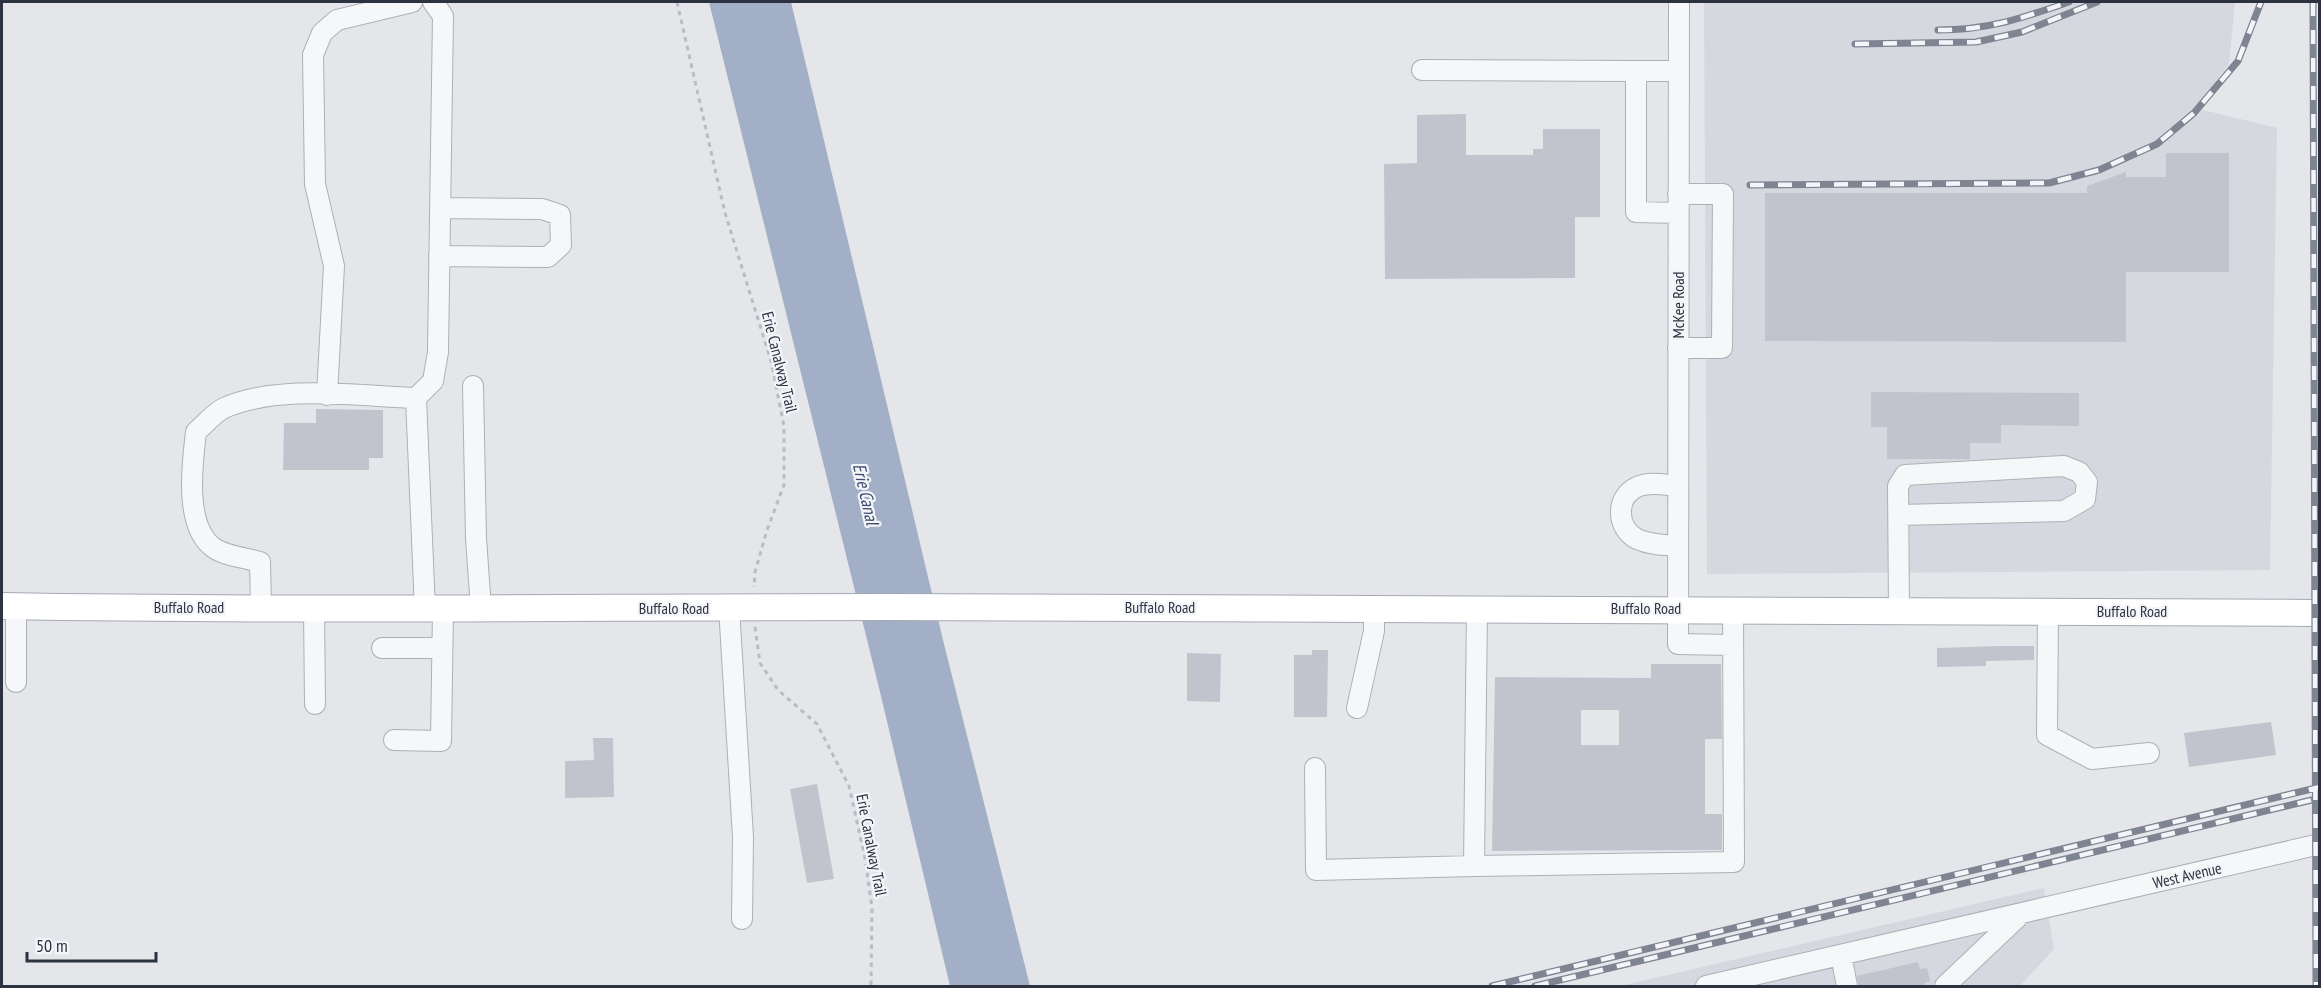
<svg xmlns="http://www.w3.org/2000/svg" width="2321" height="988" viewBox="0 0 2321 988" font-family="'PT Sans Narrow',sans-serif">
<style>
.built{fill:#d6d8df}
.water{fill:#a3afc6}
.building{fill:#c2c4cd;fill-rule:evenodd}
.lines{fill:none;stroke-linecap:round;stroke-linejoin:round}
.minor-casing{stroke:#adb0b7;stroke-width:22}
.major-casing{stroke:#a4a9b5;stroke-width:28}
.path{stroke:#babcc2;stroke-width:3;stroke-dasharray:4.5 4.5;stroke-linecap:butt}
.minor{stroke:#f6f7f9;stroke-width:20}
.major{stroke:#fff;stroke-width:26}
.rail-casing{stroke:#7f8492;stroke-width:7}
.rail{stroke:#f3f5f8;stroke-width:4.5;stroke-dasharray:14;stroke-linecap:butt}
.labels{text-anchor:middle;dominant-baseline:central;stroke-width:4.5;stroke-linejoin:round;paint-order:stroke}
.street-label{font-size:16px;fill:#2d3241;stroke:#f3f5f8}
.water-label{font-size:18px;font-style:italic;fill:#3b4c71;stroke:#f3f5f8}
</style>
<rect width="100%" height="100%" fill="#e4e6ea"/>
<path class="built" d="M1704,2H2235L2229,64L2195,108L2277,128L2270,570L1707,574Z
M2044,888L2054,949L2020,986H1620Z"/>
<path class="water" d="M709,2H791L944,644L1030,986H950L880,692Z"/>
<path class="building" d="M1466,114V155H1533V149H1543V129H1600V217H1575V278L1385,279L1384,164L1417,163V115Z
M2166,153H2229V272H2126V342L1765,341V193H2087V186L2126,172V177H2166Z
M1871,392L2079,393V426L2001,425V443H1970V459H1887V427H1871Z
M316,409L383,410V458H369V470H283L284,423H316Z
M1998,646H2034V660L1986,661V666L1937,667V648Z
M1312,650H1328L1327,717H1294V655H1312Z
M1187,653L1221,654L1220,702L1187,701Z
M1651,664H1721L1722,739H1705V814H1722V850L1492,851L1495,677L1651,678ZM1581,710H1619V745H1581Z
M2271,722L2276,755L2189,767L2184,733Z
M593,738H613L614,797L565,798V761L594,760Z
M817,784L834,879L807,883L790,789Z
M1918,962L1920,969L1927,968L1930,981L1925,983V987H1859L1857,976Z"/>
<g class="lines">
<defs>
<path id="minor" d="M1679,2L1678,644L1733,645
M1422,70L1636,71
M1678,213L1636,212V71H1679
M439,256L548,257L561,245L560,215L542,209L440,208
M1678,348H1722L1723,194H1678
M473,386L476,538L481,609
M327,395L334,266L315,184L313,55L322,33L337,20L412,2
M416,398L433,381L438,352L443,16L433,2
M1678,486C1665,485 1649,481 1637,487C1615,497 1616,528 1637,539C1650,545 1664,545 1678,546
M1899,515L2064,511L2085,499L2087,482L2079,472L2064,466L1905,475L1898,486L1899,609
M16,607V682
M261,607L260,562C247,558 225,556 214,548C184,527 192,465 196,432C204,425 214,413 224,408C279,384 357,396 416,398L425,610
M314,607L315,704
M729,607L743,837L742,919
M1477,608L1474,866L1734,862L1733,608
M2048,611L2047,735L2092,759L2149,753
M382,648H442
M1357,708L1374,631V607
M394,740L441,741L443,609
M1315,768L1316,870L1474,866
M1841,955L1847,986
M1706,986L2320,844
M1945,986L2022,913"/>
<path id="major" d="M2,606C297,611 592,607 887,607C1364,607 1842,609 2320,613"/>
</defs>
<use href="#minor" class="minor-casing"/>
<use href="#major" class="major-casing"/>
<path class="path" d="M677,2L725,213L771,361L784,426V485L767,530L755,572L754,587
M755,627L760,663L778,690L817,724L849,786L865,858L872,908L871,986"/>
<use href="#minor" class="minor"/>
<use href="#major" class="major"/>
<defs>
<path id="rail" d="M2313,2L2316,986
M1938,30C1989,30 2022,18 2069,2
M1855,44L1976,42L2022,32L2097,2
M1750,185L2049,183L2099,170L2157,144L2194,113L2238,61L2261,2
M1492,986L2320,787
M1535,986L2320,798"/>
</defs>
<use href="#rail" class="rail-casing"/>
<use href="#rail" class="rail"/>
</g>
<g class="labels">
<g class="street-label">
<text transform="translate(1678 305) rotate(-90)">McKee Road</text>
<text transform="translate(780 362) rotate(76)">Erie Canalway Trail</text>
<text x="189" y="607">Buffalo Road</text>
<text x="1160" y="607">Buffalo Road</text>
<text x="674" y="608">Buffalo Road</text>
<text x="1646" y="608">Buffalo Road</text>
<text x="2132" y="611">Buffalo Road</text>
<text transform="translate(872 845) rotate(79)">Erie Canalway Trail</text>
<text transform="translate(2187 875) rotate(-13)">West Avenue</text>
</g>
<g class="water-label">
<text transform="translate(866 494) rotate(77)">Erie Canal</text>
</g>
</g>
<rect width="2321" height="988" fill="none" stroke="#2d3241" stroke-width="6"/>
<path d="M27 952v9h129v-9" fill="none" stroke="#2d3241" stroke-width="3"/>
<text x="36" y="952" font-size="18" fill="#2d3241" stroke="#f3f5f8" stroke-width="4.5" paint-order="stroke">50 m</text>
</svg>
